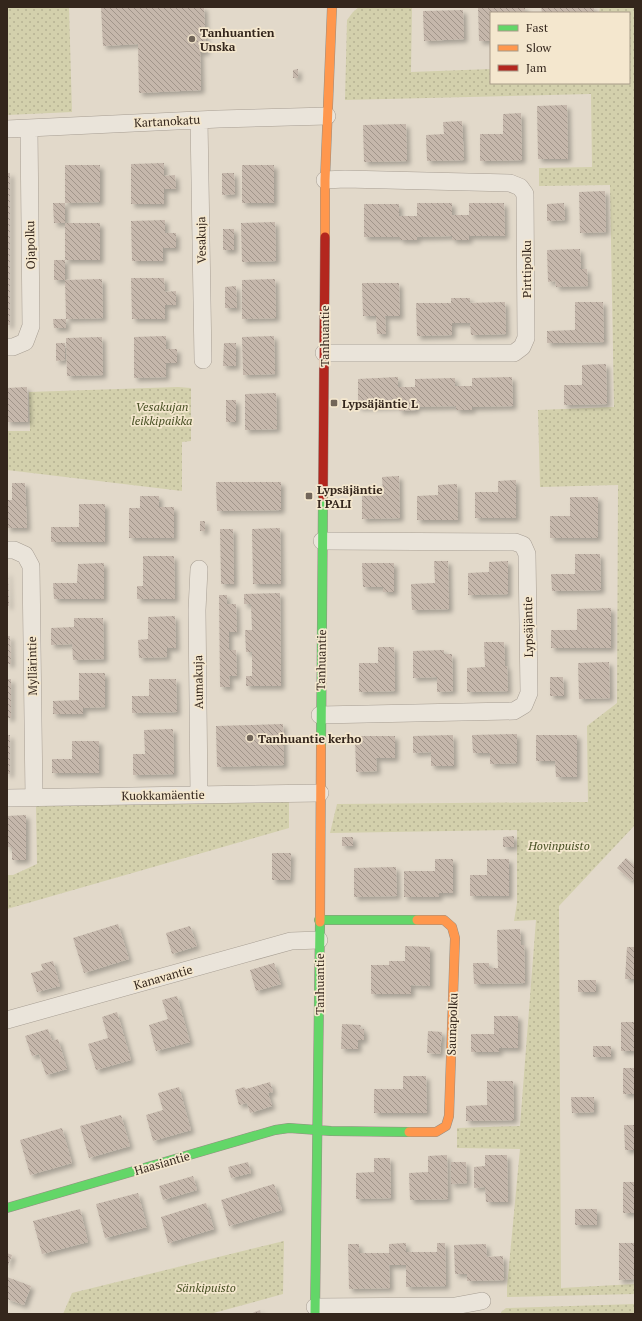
<svg xmlns="http://www.w3.org/2000/svg" width="642" height="1321" viewBox="0 0 642 1321" font-family="'PT Serif',serif">
<style>
.grass{fill:url(#grass-dots)}
.building{fill:url(#building-back-hatch);filter:url(#shadow)}
.lines{fill:none;stroke-linecap:round;stroke-linejoin:round}
.street-casing{stroke:#a79e93;stroke-width:18}
.fast-casing{stroke:#968d83;stroke-width:10}
.slow-casing{stroke:#968d83;stroke-width:10}
.jam-casing{stroke:#968d83;stroke-width:10}
.street{stroke:#eae4da;stroke-width:17}
.fast{stroke:#63d668;stroke-width:9}
.slow{stroke:#ff974d;stroke-width:9}
.jam{stroke:#b3261e;stroke-width:9}
.poi-dot{fill:#716559;stroke:#f4e7ce;stroke-width:1.5}
.labels{text-anchor:middle;dominant-baseline:central;stroke-width:3.5;stroke-linejoin:round;paint-order:stroke}
.poi-label{font-size:12px;font-weight:bold;fill:#34261c;stroke:#f4e7ce;text-anchor:start}
.street-label{font-size:12px;fill:#34261c;stroke:#f4e7ce}
.park-label{font-size:12px;font-style:italic;fill:#474f23;stroke:#f4e7ce}
</style>
<defs>
<pattern id="grass-dots" width="8" height="8" patternUnits="userSpaceOnUse"><rect width="8" height="8" fill="#d3d0ac"/><path d="M2 2h.1M6 6h.1" fill="none" stroke="#b6b293" stroke-width="1.8" stroke-linecap="round"/></pattern>
<pattern id="building-back-hatch" width="6" height="6" patternUnits="userSpaceOnUse"><rect width="6" height="6" fill="#c5b7ab"/><path d="M-1 5l2 2M0 0l6 6M5-1l2 2" fill="none" stroke="#a1958a"/></pattern>
<filter id="shadow"><feDropShadow dx="3.5" dy="3.5" stdDeviation="2" flood-color="#0004"/></filter>
</defs>
<rect width="100%" height="100%" fill="#e2d9ca"/>
<path class="grass" d="M7,7H69L72,112L7,115Z
M359,7H412L411,72L491,69V83H629V13H599L600,7H635V825L559,906L561,1288L635,1284V1294L507,1297V1287L520,1149L457,1148V1128L520,1126L536,920L514,921L517,903V830L330,833L337,804L588,802L587,726L617,703L618,485L540,487L538,410L614,407L610,185L539,186V168L592,167L591,94L345,100L347,20L353,12Z
M178,387L191,388V441L182,442V491L7,470V431H30L29,392Z
M289,802V828L7,909V875H13L37,864L36,805Z
M284,1241L283,1294L210,1314H63L72,1293Z
M635,1304V1314H501V1312L506,1308Z"/>
<path class="building" d="M101,7H204L206,52H200L201,90L139,93L138,44L103,46Z
M478,7H525V13H491V41H479Z
M541,7H594V13H542Z
M463,10L464,39L424,41L423,11Z
M298,69V78H293V70Z
M567,105L568,159H538L537,106Z
M521,113L522,160L480,161V134H503V114Z
M462,121L464,160L427,161L426,135L444,134L443,122Z
M406,124L407,161L364,162L363,125Z
M164,163V176L175,175L176,189H164V204H131V164Z
M65,165H100V202L65,203Z
M242,165H274V203H242Z
M7,173H10V325H7Z
M222,173H234L235,194L222,195Z
M605,191L606,232L580,233L579,192Z
M53,203H65V223H100V260H65V223H54Z
M417,203H452V215H469V203H504L505,236H469V240H452V236L417,237V240H400V237H364V204H399V216H417Z
M564,203L565,220L547,221V204Z
M165,220V233H176V248H163V261H132L131,221Z
M275,222L276,261L242,262L241,223Z
M223,229H234V250H223Z
M580,249L581,269H587L588,286L556,287L555,281L548,282L547,250Z
M54,260H65V280H54Z
M131,278H164L165,292L176,291V305H165V319H132Z
M102,279L103,318L66,319L65,280Z
M275,279L276,318L242,319V280Z
M362,283H399L400,316H385L386,334H377L376,316H363Z
M236,286L237,308H225V287Z
M451,298H470V303L505,302L506,334L471,335L470,323H452V335L417,336L416,303H451Z
M575,302H603L604,342L547,343V331L575,330Z
M53,319H66V328H54Z
M166,336V349H177V363H166V377L134,378V337Z
M274,336L275,374L243,375L242,337Z
M102,337L103,375L67,376L66,338Z
M56,343H65V360L56,361Z
M224,343H236V366H223Z
M606,364L607,404L564,405V385H582V365Z
M398,377V387H415V379L455,378V386H472V378L512,377L513,406L472,407V410H456V406L416,407V410L399,411V406L358,407V379Z
M27,387L28,422H7V388Z
M276,393L277,429L245,430V394Z
M226,400H236V422H226Z
M399,476L400,518L362,519V493H383L382,477Z
M516,480V518H475V492H498V481Z
M216,482H281V510L217,511Z
M12,483H25L27,528H7V500H12Z
M457,484L458,520H417V496L438,495V485Z
M140,496H159V507H174V538H129V508H140Z
M570,497H598V538H550V516H570Z
M79,504H105V542H51V527H79Z
M200,521H205V531H200Z
M280,528L281,584H253L252,529Z
M220,529H233L234,584H221Z
M575,554H600L601,590L552,591L551,574H575Z
M143,556H174L175,599H137V586H143Z
M434,561H448L449,609L412,610L411,584L435,583Z
M508,561V594L468,595V573L489,572V562Z
M104,563V599H54L53,583H77L78,564Z
M362,563H394V592H383V587H363Z
M7,572H8L9,606H7Z
M280,593L281,686H246V676H252V652H246L245,630H252L251,604H244V594Z
M219,595H227V604H236L237,632H229V650H236L237,676H229L230,687H220Z
M611,608V648H551V630H577V609Z
M175,616L176,648H167V657L139,658L138,640L148,639V617Z
M74,618H103L104,659L73,660L72,644L51,645V628L74,627Z
M7,636H10L11,664H7Z
M484,642H504L505,666H507L508,691L467,692V668L485,667Z
M378,647H394L395,691L359,692V663H378Z
M444,650V654H452L453,691L437,692V677L413,678V651Z
M609,662L610,698L579,699L578,663Z
M79,673H105V707L83,708V714H53V701L79,700Z
M550,677H563L564,696H550Z
M7,679H11V718H7Z
M149,679H176L177,712L132,713V696H149Z
M283,724L284,765L217,767L216,726Z
M173,729L174,774L133,775V754H145L144,730Z
M517,734V763L490,764V753H473L472,735Z
M7,735H10V774H7Z
M453,735L454,766H431V752L413,753V736Z
M536,735H577V777H556L555,761H536Z
M355,736H395V758H376L377,771L356,772Z
M72,741H99V773H52V759H72Z
M26,815V860H12V847H7V816Z
M514,836V847H503V837Z
M342,837H353V846H342Z
M272,853H291L290,880H272Z
M626,858L635,866V877L632,881L617,868Z
M435,859H453V893H439V897H404V871H435Z
M487,859H509V896H470V875H487Z
M396,867L397,896L354,897V868Z
M118,924L129,959L84,973L73,938Z
M190,926L197,946L172,954L166,933Z
M520,929L521,945H524L525,983L474,984L473,963H489V968H498L497,930Z
M405,946L430,947V986L411,985V994H371V965H389V961H405Z
M627,947H635V979H625Z
M53,961L60,986L37,992L31,973L43,970L41,964Z
M274,963L281,984L256,991L250,970Z
M578,980H596V992H578Z
M177,996L190,1042L156,1051L149,1025L168,1019L162,1000Z
M117,1012L131,1060L96,1070L88,1044L108,1038L102,1017Z
M494,1016H518V1048H499V1052H471V1034H494Z
M621,1022H635V1051H621Z
M342,1024L361,1025L360,1029H364V1040H358V1049H341Z
M48,1029L52,1041L58,1039L67,1069L46,1075L39,1054L32,1056L25,1036Z
M428,1031L442,1032L440,1054L427,1053Z
M593,1046H611V1057H593Z
M623,1068H635V1094H623Z
M403,1076H426L427,1113H374V1089H403Z
M487,1081H513L514,1120L466,1121V1106L487,1105Z
M270,1082L273,1092L268,1093L272,1106L250,1113L247,1103L239,1105L235,1090L244,1087L246,1089Z
M179,1087L191,1130L153,1141L146,1115L163,1110L158,1093Z
M571,1097H594V1112L572,1113Z
M121,1115L130,1146L89,1158L80,1126Z
M624,1125H635V1150H625Z
M62,1128L72,1163L30,1175L20,1140Z
M447,1155L448,1199L410,1200L409,1173L428,1172V1156Z
M485,1155H507L508,1202H486L485,1187L474,1188V1167L485,1166Z
M374,1158H390L391,1198L356,1199V1173L374,1172Z
M248,1162L251,1173L231,1178L228,1167Z
M451,1162H466L467,1183L451,1184Z
M193,1176L197,1190L163,1200L159,1186Z
M623,1182H635V1213H623Z
M274,1184L282,1210L229,1226L221,1200Z
M138,1193L147,1227L105,1238L96,1204Z
M206,1203L214,1229L168,1243L161,1217Z
M80,1209L88,1242L42,1254L33,1221Z
M575,1209H597V1225H575Z
M406,1243V1252H437V1243H445L446,1286L406,1287V1265H389L390,1288L349,1289L348,1244H359V1253H389V1244Z
M619,1243H635V1279L619,1280Z
M486,1244L487,1257L503,1256L504,1280L467,1281V1274H455L454,1245Z
M7,1253L12,1255L7,1269Z
M7,1277L31,1286L24,1305L7,1299Z
M260,1310L261,1314H250Z"/>
<g class="lines">
<defs>
<path id="street" d="M199,120L203,360
M7,129L219,119L327,116
M7,347H13L25,342L31,326L29,128
M324,353H514L522,347L526,338L525,194L520,187L510,183L345,179L325,180
M7,550H14L25,555L31,566L34,797
M199,569L197,610L199,795
M320,715L514,711L524,705L529,693L527,554L523,545L515,542L322,541
M7,798L320,793
M7,1020L291,941L319,940
M315,1307L455,1306L482,1301"/>
<path id="fast" d="M321,746L323,496
M319,920H417
M7,1208L275,1130L289,1128L331,1131L409,1132
M315,1314L320,922"/>
<path id="slow" d="M325,237V180L332,7
M320,922L321,746
M409,1132H436L446,1126L449,1116L455,938L452,927L444,920H417"/>
<path id="jam" d="M323,496L325,237"/>
</defs>
<use href="#street" class="street-casing"/>
<use href="#fast" class="fast-casing"/>
<use href="#slow" class="slow-casing"/>
<use href="#jam" class="jam-casing"/>
<use href="#street" class="street"/>
<use href="#fast" class="fast"/>
<use href="#slow" class="slow"/>
<use href="#jam" class="jam"/>
</g>
<g class="poi-dot">
<circle cx="192" cy="39" r="4"/>
<rect x="330" y="399" width="8" height="8" rx="2"/>
<rect x="305" y="492" width="8" height="8" rx="2"/>
<circle cx="250" cy="738" r="4"/>
</g>
<g class="labels">
<g class="poi-label">
<text x="200" y="32">Tanhuantien<tspan x="200" dy="14">Unska</tspan></text>
<text x="342" y="403">Lypsäjäntie L</text>
<text x="317" y="489">Lypsäjäntie<tspan x="317" dy="14">I PALI</tspan></text>
<text x="258" y="738">Tanhuantie kerho</text>
</g>
<g class="street-label">
<text transform="translate(167 121) rotate(-3)">Kartanokatu</text>
<text transform="translate(201 240) rotate(-91)">Vesakuja</text>
<text transform="translate(30 245) rotate(-91)">Ojapolku</text>
<text transform="translate(526 269) rotate(-90)">Pirttipolku</text>
<text transform="translate(324 336) rotate(-90)">Tanhuantie</text>
<text transform="translate(528 627) rotate(-91)">Lypsäjäntie</text>
<text transform="translate(321 660) rotate(-89)">Tanhuantie</text>
<text transform="translate(32 666) rotate(-91)">Myllärintie</text>
<text transform="translate(198 682) rotate(-91)">Aumakuja</text>
<text transform="translate(163 795) rotate(-1)">Kuokkamäentie</text>
<text transform="translate(163 977) rotate(-16)">Kanavantie</text>
<text transform="translate(319 984) rotate(-90)">Tanhuantie</text>
<text transform="translate(452 1024) rotate(-88)">Saunapolku</text>
<text transform="translate(162 1163) rotate(-16)">Haasiantie</text>
</g>
<g class="park-label">
<text x="162" y="406">Vesakujan<tspan x="162" dy="14">leikkipaikka</tspan></text>
<text x="559" y="845">Hovinpuisto</text>
<text x="206" y="1287">Sänkipuisto</text>
</g>
</g>
<rect width="642" height="1321" fill="none" stroke="#34261c" stroke-width="16"/>
<rect x="490" y="12" width="140" height="72" fill="#f4e7ce" stroke="#a79a87"/>
<rect x="498" y="25" width="20" height="6" fill="#63d668" stroke="#a79a87"/>
<text x="526" y="32" font-size="12" fill="#34261c">Fast</text>
<rect x="498" y="45" width="20" height="6" fill="#ff974d" stroke="#a79a87"/>
<text x="526" y="52" font-size="12" fill="#34261c">Slow</text>
<rect x="498" y="65" width="20" height="6" fill="#b3261e" stroke="#a79a87"/>
<text x="526" y="72" font-size="12" fill="#34261c">Jam</text>
</svg>
